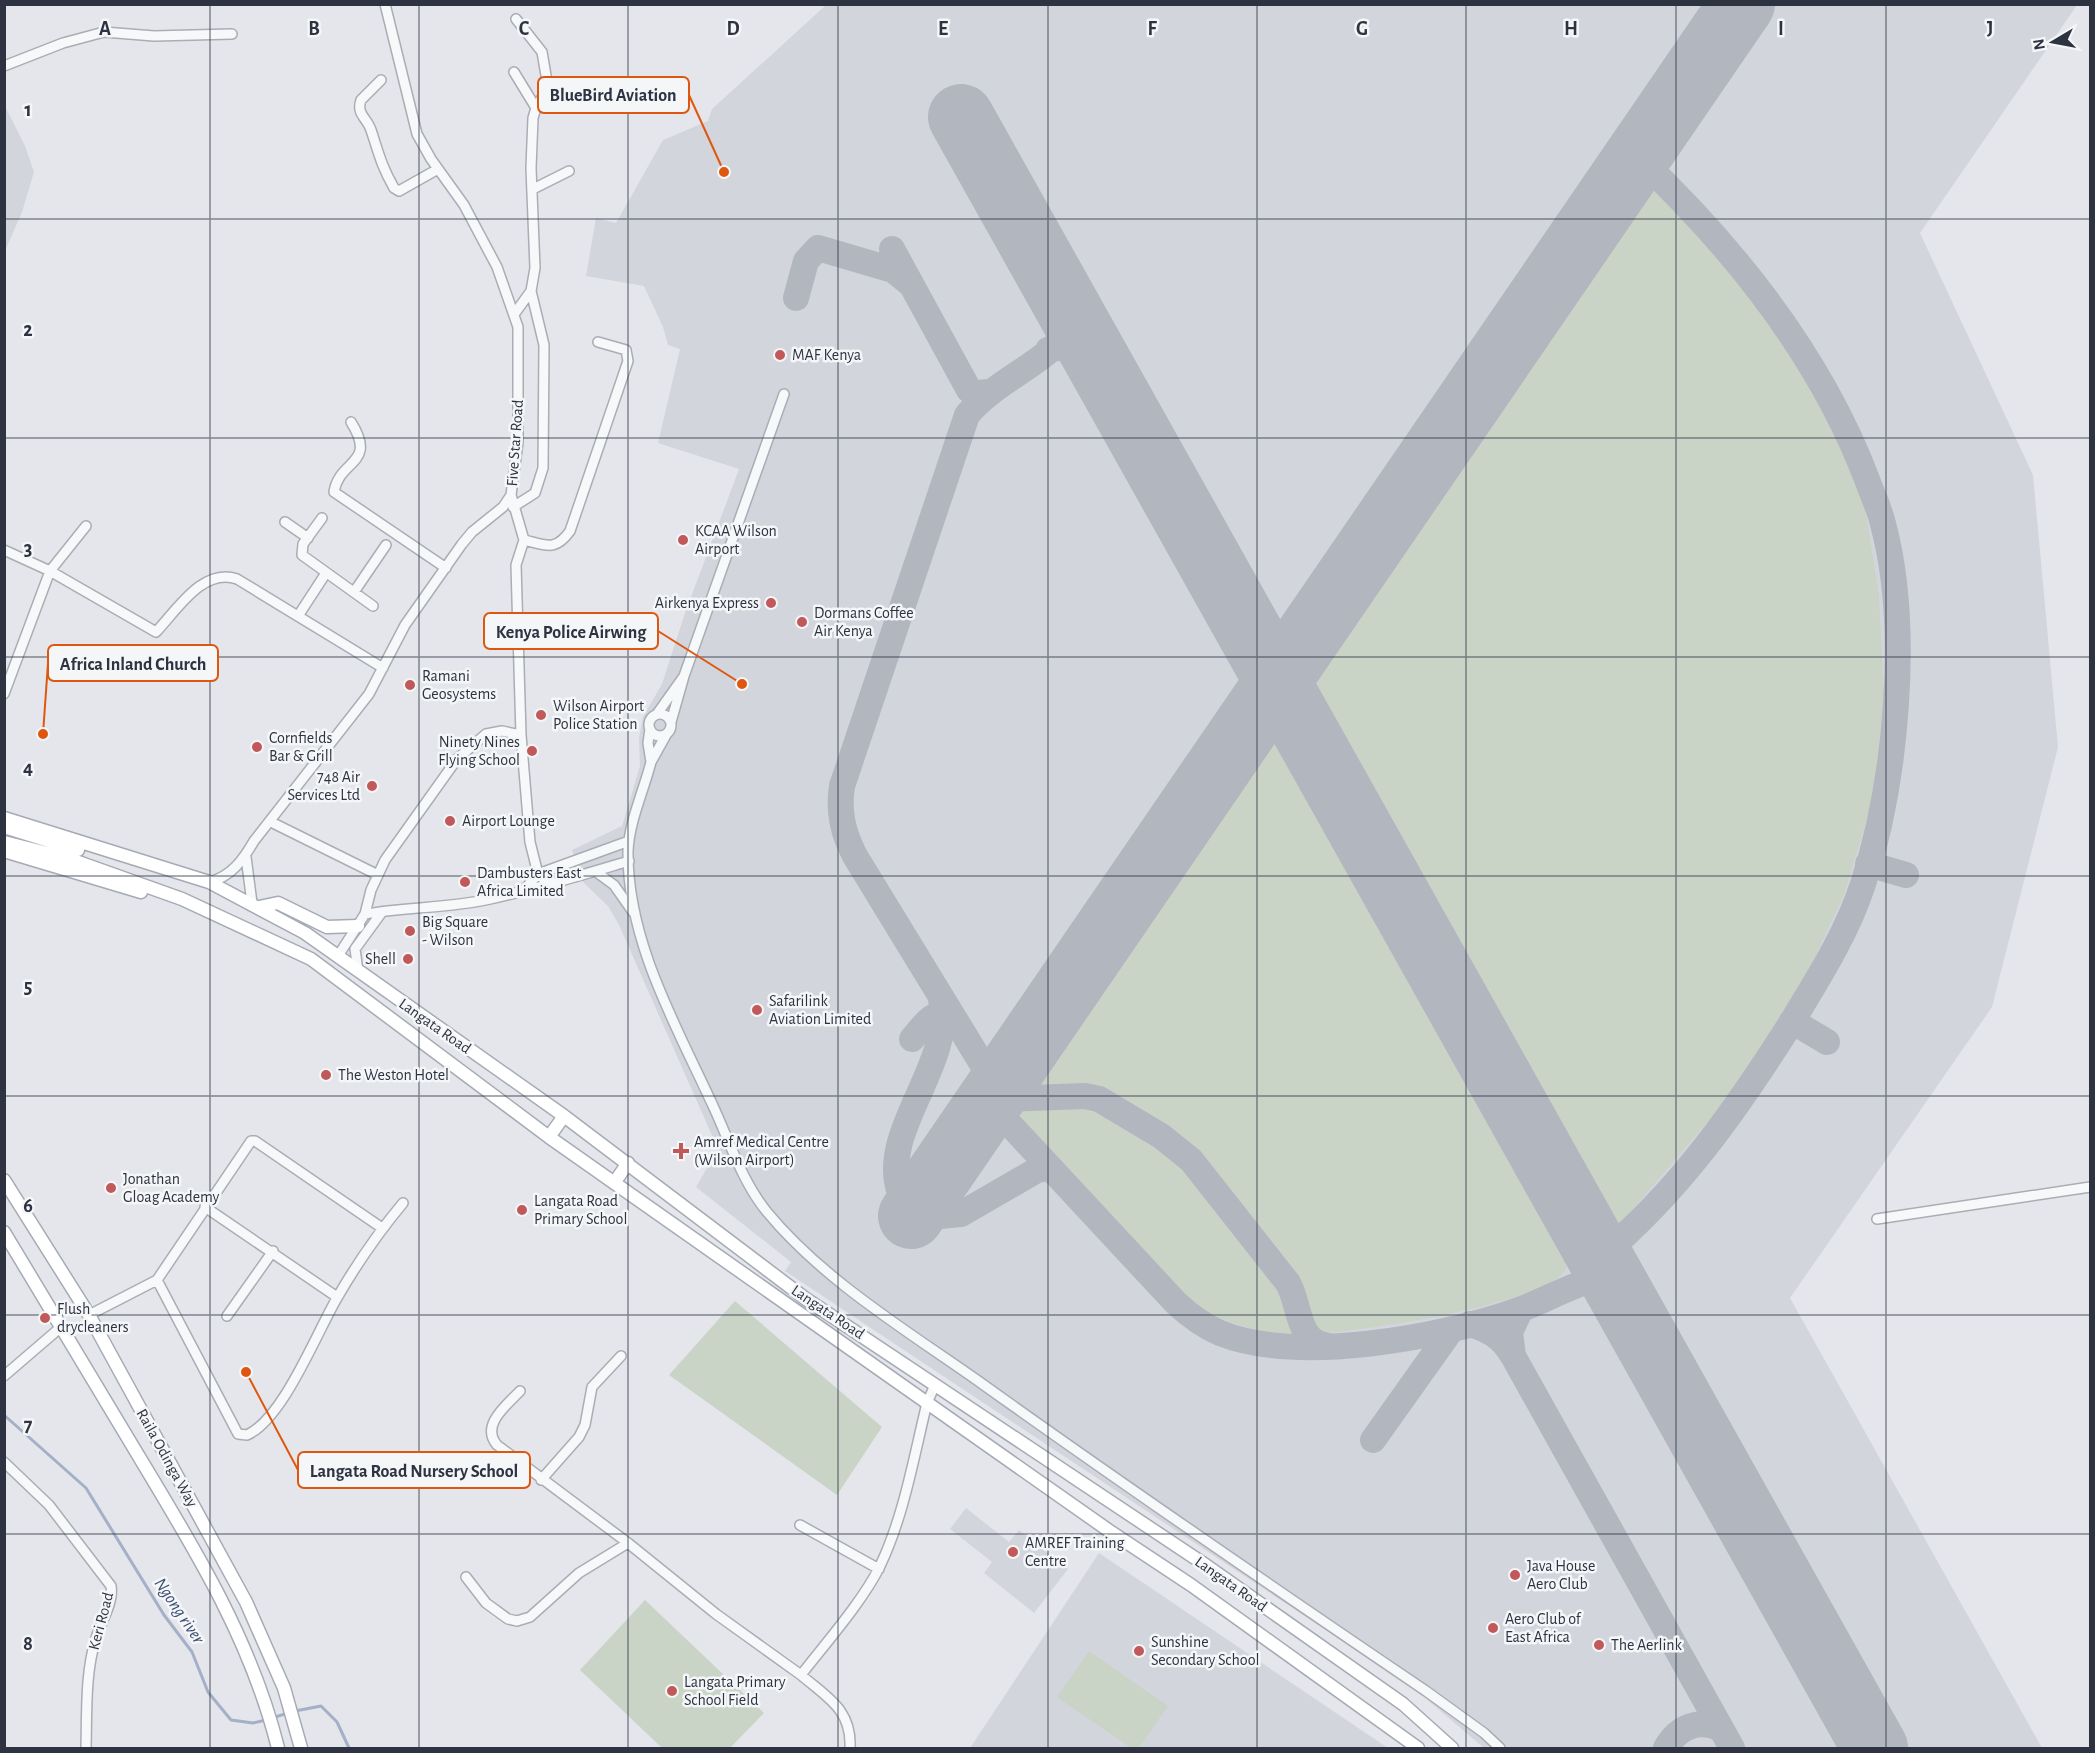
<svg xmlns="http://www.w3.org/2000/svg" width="2095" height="1753" viewBox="0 0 2095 1753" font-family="'Alegreya Sans',sans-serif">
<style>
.built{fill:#d3d5dd}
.green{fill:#c9d4c7}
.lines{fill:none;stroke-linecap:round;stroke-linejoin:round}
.stream{stroke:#a4b0c7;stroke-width:3}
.taxiway{stroke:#b2b6bf;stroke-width:26}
.runway{stroke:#b2b6bf;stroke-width:66}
.minor-casing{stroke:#aaadb5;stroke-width:12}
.major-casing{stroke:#a5aab5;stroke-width:15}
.minor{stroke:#f7f8fa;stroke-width:9}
.major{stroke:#fff;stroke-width:12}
.grid{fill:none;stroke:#2e3342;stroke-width:1.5;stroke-opacity:0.55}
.poi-dot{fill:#c1595b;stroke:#f5f6f8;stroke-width:2}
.labels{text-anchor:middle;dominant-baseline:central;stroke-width:5;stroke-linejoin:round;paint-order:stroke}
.poi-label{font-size:16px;fill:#2e3342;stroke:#f5f6f8;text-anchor:start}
.street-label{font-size:16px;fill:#2e3342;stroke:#f5f6f8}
.water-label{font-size:18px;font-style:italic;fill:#3c4d72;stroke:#f5f6f8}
.grid-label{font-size:20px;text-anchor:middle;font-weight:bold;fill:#2e3342;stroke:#f5f6f8;stroke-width:5;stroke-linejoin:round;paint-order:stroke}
.leader{fill:none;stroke:#df570f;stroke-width:2}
.callout-dot{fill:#df570f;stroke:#f5f6f8;stroke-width:2}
.callout{fill:#f5f6f8;stroke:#df570f;stroke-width:2}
.callout-label{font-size:18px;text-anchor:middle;font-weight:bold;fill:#2e3342}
</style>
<rect width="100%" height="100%" fill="#e5e6eb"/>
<path class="built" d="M826,5H2077L1920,233L2033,475L2058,747L1992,1007L1790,1298L2042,1748H1484L1425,1698L1380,1666L785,1271L791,1262L696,1187L718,1149L619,925L608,906L583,882L572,850L622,826L640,766L639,738L643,717L662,684L685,613L739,469L658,443L680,349L668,345L663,327L644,286L586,276L596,218L616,223L663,140L708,121L712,109Z
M5,106L25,146L34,172L22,212L5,251Z
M966,1508L1009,1542L1019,1530L1068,1569L1034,1613L984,1573L992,1562L950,1529Z
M1099,1553L1388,1748H970Z"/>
<path class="green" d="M1654,190L1669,196L1720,254L1800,368L1838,432L1865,506L1879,595L1884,696L1873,799L1844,895L1806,976L1753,1069L1609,1237L1309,685L1473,437L1643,193Z
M1277,736H1285L1289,741L1575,1251C1571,1259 1567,1270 1561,1275C1528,1307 1339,1337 1291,1334C1257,1332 1229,1324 1199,1309L1040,1144C1027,1127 1015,1115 1021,1094L1269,740Z
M735,1301L882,1427L837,1495L669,1375Z
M645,1600L764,1713L730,1748H662L580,1670Z
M1089,1651L1168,1706L1139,1748H1131L1057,1697Z"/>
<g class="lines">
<path class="stream" d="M4,1415L86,1488L164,1615L192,1652L208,1692L231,1720L253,1723L266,1720
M295,1711L321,1706L337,1722L349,1748
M272,1718L288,1713"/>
<path class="taxiway" d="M892,249L969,390L975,393L990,392
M796,298L806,261L818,248L893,270L909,283
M1048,350L1071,345L1094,355
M1868,864L1906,875
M1792,1021L1827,1042
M912,1039C923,1026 937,1004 954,1020
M1015,1064C1005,1070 994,1076 984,1067L855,856C843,833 838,812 842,786L967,415C995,381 1043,365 1068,331C1072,325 1072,320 1071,313
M1015,1064L1003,1099V1117L1176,1303C1189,1315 1203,1326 1220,1333C1297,1364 1439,1338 1516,1311C1543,1302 1568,1286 1596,1279L1612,1287L1635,1319
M1003,1099L1085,1096L1099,1099L1161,1136L1191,1160L1288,1283C1301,1306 1296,1343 1329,1346
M900,1193C878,1132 954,1065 941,999
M929,1217L961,1214L1037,1170L1050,1168
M1588,1237L1599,1263L1597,1273
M1600,1257C1679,1192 1738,1107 1793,1020C1819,977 1847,933 1863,884C1896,783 1911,628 1883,524C1880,510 1873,496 1868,482C1821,356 1735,249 1638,157
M1470,1324C1491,1331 1502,1337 1513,1356L1510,1332L1521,1309
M1513,1356L1732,1748
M1373,1440L1452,1329
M1666,1748C1678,1727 1699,1718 1721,1729"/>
<path class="runway" d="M961,117L1875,1748
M911,1216L1742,4"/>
<defs>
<path id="minor" d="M4,66L63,43L104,32L154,36L232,34
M514,72L536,108
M381,80L361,100C356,114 367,118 371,130C379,154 381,165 394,188L399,191L438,169
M533,189L569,171
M515,313L531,291L535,268L531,168L533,118L536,108L548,87L542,52L516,19
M351,422C378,465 339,459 334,492L446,568
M511,495L524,540L516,565L521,735L530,842L538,874L550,885
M513,507L535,493L543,468L544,345L531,291
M322,518L303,544L302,555L373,606
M285,522L308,538
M524,540C546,545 555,552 570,531L628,361L626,350L598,342
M4,550L50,571L156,632C177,610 203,567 237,579L383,668
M354,592L386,545
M298,616L326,573
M684,676L784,394
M4,694L50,571L86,526
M649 725a11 11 0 1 1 22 0a11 11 0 1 1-22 0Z
M657,714L684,676L671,722
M650,729L648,743L651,762L666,735
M651,762C644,790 629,822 628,851C627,942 677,1027 714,1108C730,1143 743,1183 767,1212C824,1281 909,1332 981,1383C1128,1488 1277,1590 1426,1691L1484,1733L1500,1748
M271,822L376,874
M246,857L252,903
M595,871L614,885L633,912
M209,882C231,877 243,860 254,841L369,694L405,625L462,544L472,532L503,507L511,495L518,442V327L497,267L464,205L431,159L417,134L385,4
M525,889L538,874L629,841
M365,914C407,907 450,908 490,899C537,889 582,875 629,861
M338,956L365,914L371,890L385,860L457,759L486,734L502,731L521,735
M358,971L355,949L382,912
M205,1207L337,1297
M1877,1219L2090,1187
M157,1280L238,1434L247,1435C283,1419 316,1334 337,1298C356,1265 378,1233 403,1203
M89,1315L157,1280L251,1141H255L382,1228
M227,1316L273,1251
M4,1376L61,1327
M520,1391C507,1405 480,1425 497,1445L628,1543L716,1614L801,1675C825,1644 863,1601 880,1566C904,1516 914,1456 927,1403L935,1385
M4,1462L49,1505L111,1586C114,1602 101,1622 96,1638C85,1673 87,1712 86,1748
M541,1480L579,1437L585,1425L592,1387L621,1356
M800,1525L879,1569
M466,1577L486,1603L508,1619L517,1621L530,1617L579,1573L628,1543
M801,1675C828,1698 852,1710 850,1748"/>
<path id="major" d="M4,818L209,882L305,933L564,1116L806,1299L1201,1562L1403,1704L1452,1748
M4,827L78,850
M4,842L67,858L182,899L311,959L549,1137L1108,1530L1191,1585L1418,1748
M4,851L141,892
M259,907L278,903L327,927L358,926
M549,1137L564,1116
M4,1180L89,1315L246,1602L284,1688L301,1748
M614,1183L628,1163
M4,1232C48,1305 91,1378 135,1450C193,1546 251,1639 278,1748"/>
</defs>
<use href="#minor" class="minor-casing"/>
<use href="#major" class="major-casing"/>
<use href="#minor" class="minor"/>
<use href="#major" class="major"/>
</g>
<path class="grid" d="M210,4V1748M419,4V1748M628,4V1748M838,4V1748M1048,4V1748M1257,4V1748M1466,4V1748M1676,4V1748M1886,4V1748M4,219H2090M4,438H2090M4,657H2090M4,876H2090M4,1096H2090M4,1315H2090M4,1534H2090"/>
<g class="poi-dot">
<circle cx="780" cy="355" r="6"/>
<circle cx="683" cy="540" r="6"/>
<circle cx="771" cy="603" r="6"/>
<circle cx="802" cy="622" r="6"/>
<circle cx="410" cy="685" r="6"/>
<circle cx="541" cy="715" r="6"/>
<circle cx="257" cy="747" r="6"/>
<circle cx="532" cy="751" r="6"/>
<circle cx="372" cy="786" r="6"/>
<circle cx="450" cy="821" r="6"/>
<circle cx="465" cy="882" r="6"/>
<circle cx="410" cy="931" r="6"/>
<circle cx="408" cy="959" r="6"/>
<circle cx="757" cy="1010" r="6"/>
<circle cx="326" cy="1075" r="6"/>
<path d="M678 1142h6v6h6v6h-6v6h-6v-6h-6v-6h6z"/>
<circle cx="111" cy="1188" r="6"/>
<circle cx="522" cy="1210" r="6"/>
<circle cx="45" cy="1318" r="6"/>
<circle cx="1013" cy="1552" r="6"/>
<circle cx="1515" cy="1575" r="6"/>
<circle cx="1493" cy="1628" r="6"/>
<circle cx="1599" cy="1645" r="6"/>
<circle cx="1139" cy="1651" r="6"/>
<circle cx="672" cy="1691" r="6"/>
</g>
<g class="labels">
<g class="poi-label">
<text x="792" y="355">MAF Kenya</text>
<text x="695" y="531">KCAA Wilson<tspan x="695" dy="18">Airport</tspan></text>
<text x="759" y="603" text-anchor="end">Airkenya Express</text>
<text x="814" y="613">Dormans Coffee<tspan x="814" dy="18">Air Kenya</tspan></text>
<text x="422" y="676">Ramani<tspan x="422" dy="18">Geosystems</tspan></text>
<text x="553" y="706">Wilson Airport<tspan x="553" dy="18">Police Station</tspan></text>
<text x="269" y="738">Cornfields<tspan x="269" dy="18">Bar &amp; Grill</tspan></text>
<text x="520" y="742" text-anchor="end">Ninety Nines<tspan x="520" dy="18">Flying School</tspan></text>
<text x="360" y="777" text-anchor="end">748 Air<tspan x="360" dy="18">Services Ltd</tspan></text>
<text x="462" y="821">Airport Lounge</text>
<text x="477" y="873">Dambusters East<tspan x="477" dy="18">Africa Limited</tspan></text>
<text x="422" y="922">Big Square<tspan x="422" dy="18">- Wilson</tspan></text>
<text x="396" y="959" text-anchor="end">Shell</text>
<text x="769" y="1001">Safarilink<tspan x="769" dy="18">Aviation Limited</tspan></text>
<text x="338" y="1075">The Weston Hotel</text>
<text x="694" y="1142">Amref Medical Centre<tspan x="694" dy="18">(Wilson Airport)</tspan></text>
<text x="123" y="1179">Jonathan<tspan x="123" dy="18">Gloag Academy</tspan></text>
<text x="534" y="1201">Langata Road<tspan x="534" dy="18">Primary School</tspan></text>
<text x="57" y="1309">Flush<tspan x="57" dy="18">drycleaners</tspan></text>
<text x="1025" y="1543">AMREF Training<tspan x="1025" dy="18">Centre</tspan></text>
<text x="1527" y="1566">Java House<tspan x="1527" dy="18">Aero Club</tspan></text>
<text x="1505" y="1619">Aero Club of<tspan x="1505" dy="18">East Africa</tspan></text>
<text x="1151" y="1642">Sunshine<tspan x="1151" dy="18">Secondary School</tspan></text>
<text x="1611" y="1645">The Aerlink</text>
<text x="684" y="1682">Langata Primary<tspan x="684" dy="18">School Field</tspan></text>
</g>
<g class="street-label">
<text transform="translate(515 443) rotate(-86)">Five Star Road</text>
<text transform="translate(435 1026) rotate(35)">Langata Road</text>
<text transform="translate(828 1312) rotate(34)">Langata Road</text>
<text transform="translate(167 1458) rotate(61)">Raila Odinga Way</text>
<text transform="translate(1231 1584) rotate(35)">Langata Road</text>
<text transform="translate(101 1621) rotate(-75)">Keri Road</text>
</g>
<g class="water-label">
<text transform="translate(179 1611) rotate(56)">Ngong river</text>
</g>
</g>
<g class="grid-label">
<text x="105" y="35">A</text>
<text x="314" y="35">B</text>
<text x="524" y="35">C</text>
<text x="733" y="35">D</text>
<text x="943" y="35">E</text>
<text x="1152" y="35">F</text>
<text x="1362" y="35">G</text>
<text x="1571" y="35">H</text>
<text x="1781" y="35">I</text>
<text x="1990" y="35">J</text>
<text x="28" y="116">1</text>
<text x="28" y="336">2</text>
<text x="28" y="555">3</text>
<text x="28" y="774">4</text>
<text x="28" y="993">5</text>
<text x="28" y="1212">6</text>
<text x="28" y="1431">7</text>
<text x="28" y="1650">8</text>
</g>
<path class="leader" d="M724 172L689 95M742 684L658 631M43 734L48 663M246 1372L298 1470"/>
<g class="callout-dot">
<circle cx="724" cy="172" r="6"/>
<circle cx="742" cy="684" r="6"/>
<circle cx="43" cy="734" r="6"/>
<circle cx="246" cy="1372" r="6"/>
</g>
<g class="callout">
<rect x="538" y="77" width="151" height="36" rx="6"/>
<rect x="484" y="613" width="174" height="36" rx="6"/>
<rect x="48" y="645" width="170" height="36" rx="6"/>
<rect x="298" y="1452" width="232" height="36" rx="6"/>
</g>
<g class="callout-label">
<text x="613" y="101">BlueBird Aviation</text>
<text x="571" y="638">Kenya Police Airwing</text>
<text x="133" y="670">Africa Inland Church</text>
<text x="414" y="1477">Langata Road Nursery School</text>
</g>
<rect width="2095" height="1753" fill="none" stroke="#2e3342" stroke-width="12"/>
<g transform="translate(2053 42) rotate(260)" stroke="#f5f6f8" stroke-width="4.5" paint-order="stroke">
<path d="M0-4.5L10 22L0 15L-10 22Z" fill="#2e3342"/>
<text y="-9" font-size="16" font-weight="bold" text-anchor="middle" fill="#2e3342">N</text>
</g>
</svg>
